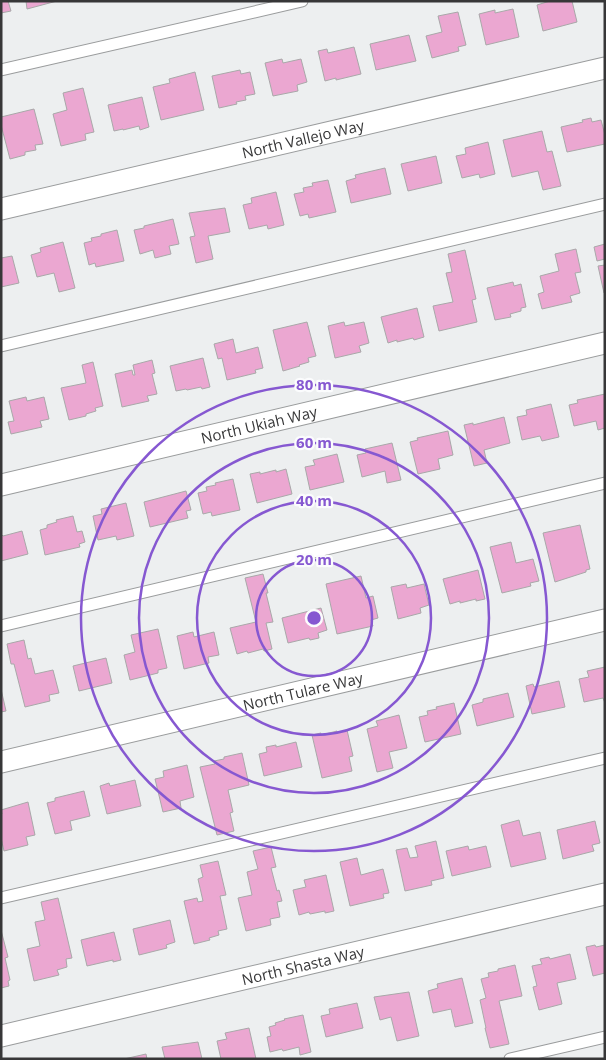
<svg xmlns="http://www.w3.org/2000/svg" width="606" height="1060" viewBox="0 0 606 1060" font-family="'Open Sans',sans-serif">
<style>
.building{fill:#eba7d1;stroke:#a9a8a9}
.lines{fill:none;stroke-linecap:round;stroke-linejoin:round}
.service-casing{stroke:#9a9c9d;stroke-width:13}
.minor-casing{stroke:#9a9c9d;stroke-width:23}
.service{stroke:#fff;stroke-width:11}
.minor{stroke:#fff;stroke-width:21}
.ring{fill:none;stroke:#8658d1;stroke-width:2.5}
.labels{text-anchor:middle;dominant-baseline:central;stroke-width:4.5;stroke-linejoin:round;paint-order:stroke}
.street-label{font-size:15px;fill:#373738;stroke:#fbfcfd}
.centre{fill:#8658d1;stroke:#fbfcfd;stroke-width:2.5}
.ring-label{font-size:15px;text-anchor:middle;font-weight:bold;fill:#8658d1;stroke:#fbfcfd;stroke-width:4.5;stroke-linejoin:round;paint-order:stroke}
</style>
<rect width="100%" height="100%" fill="#edeff0"/>
<path class="building" d="M1,1H8L11,11L1,13Z
M26,1H57L27,9Z
M550,1H572L577,22L543,31L537,5Z
M513,9L519,37L486,45L479,14L495,10V13Z
M458,12L466,45L458,47L459,51L432,58L426,36L442,32L438,16Z
M409,35L416,61L376,70L370,44Z
M354,47L361,74L336,80V78L325,81L318,51L327,49L328,53Z
M282,59L283,63L301,59L307,82L297,85L298,91L273,96L265,63Z
M240,70L241,74L250,72L255,94L245,96L246,100L236,102L237,104L219,108L212,76Z
M195,72L204,110L161,120L153,87L170,83L169,79Z
M83,88L94,132L85,134L86,140L61,146L53,114L67,110L63,93Z
M142,97L149,127L140,130L139,126L123,130V129L114,131L108,105Z
M34,109L43,144L35,145L36,150L25,152V155L10,159L1,125V117Z
M591,118L592,122L601,120L605,135V144L567,152L561,127L583,122L582,120Z
M542,131L547,152L552,151L561,186L543,190L538,171L512,177L503,140Z
M488,142L495,174L480,178L479,174L462,178L456,156L466,154L465,148Z
M436,156L442,183L408,191L401,164Z
M385,168L391,194L351,203L346,181L356,178L355,175Z
M328,180L336,212L309,218L308,214L300,216L294,194L304,192L303,188L313,186L312,183Z
M276,192L284,225L268,229L267,225L249,229L243,205L252,203L251,198Z
M225,208L230,232L208,236L213,259L196,263L190,237L195,236L189,213Z
M173,219L179,244L169,246L171,254L155,258L153,250L140,254L134,230L144,228V226Z
M117,230L124,261L96,267L95,263L89,265L84,243L92,241L91,238L101,236V234Z
M63,242L75,288L59,292L54,273L37,277L31,255L41,252L40,248Z
M605,244V259L597,261L594,247Z
M576,249L581,272L575,273L580,293L570,296L572,302L542,309L538,294L544,292L540,276L559,271L555,254Z
M465,250L476,299L472,300L477,322L439,331L433,306L453,302L446,273L452,272L448,254Z
M12,256L19,283L1,287V258Z
M605,265V293H604L598,266Z
M513,282L514,286L521,284L526,307L521,308V311L510,314L511,317L495,320L487,288Z
M417,308L424,337L414,340L413,338L397,342V340L388,343L381,317Z
M307,322L316,356L308,358L309,362L299,365L300,366L283,371L273,330Z
M344,322L345,326L364,322L369,343L359,346L361,352L335,358L328,326Z
M233,339L236,353L258,347L263,368L255,370L256,373L227,380L222,358L218,359L214,344Z
M203,358L210,387L202,389L201,387L187,390L186,389L176,391L170,366Z
M152,360L155,373L152,374L157,394L147,396L149,401L122,407L115,374L132,370L133,375H135L133,365Z
M93,362L103,406L95,408L96,411L86,414V416L69,420L61,388L86,383L82,365Z
M605,394V428L598,430L596,421L574,426L569,405L578,403L577,400Z
M26,397L27,401L44,397L49,419L40,421L42,427L11,434L8,422L14,421L9,401Z
M551,404L559,437L542,441L540,436L522,440L517,417L527,415L526,410Z
M504,417L510,443L484,450L487,463L474,466L464,425L473,423V425Z
M448,431L453,455L438,459L440,469L418,474L410,442L418,440L417,438Z
M392,443L401,480L387,483L385,471L362,477L357,455L366,453L365,449Z
M337,454L344,482L310,490L305,467L315,465L313,460Z
M286,469L292,494L257,503L250,474L260,472V474L276,470V472Z
M233,479L240,510L212,516L211,512L203,514L198,493L207,491L206,487L216,485L215,483Z
M186,491L191,510L186,511L188,518L150,527L144,502Z
M126,503L134,536L117,540L116,536L98,540L93,516L102,514L101,509Z
M73,516L77,532L82,531L85,542L79,544L80,547L45,555L40,530L47,528V525L57,522L56,520Z
M580,525L590,569L586,570V572L555,582L543,533Z
M22,531L28,554L1,561V534L3,536Z
M511,542L516,563L533,559L539,581L530,583L531,586L502,593L490,547Z
M478,570L485,599L476,601V599L460,603V601L450,604L443,579Z
M263,574L268,593H266L273,622L266,623L272,649L264,651L263,649L248,653L247,651L237,654L230,628L256,622L245,578Z
M361,576L366,598L373,596L378,618L371,620L373,626L337,634L326,584Z
M406,584L407,588L424,584L429,605L420,608L421,613L398,619L391,587Z
M321,608L327,630L318,633L319,638L310,640L309,638L288,643L282,618Z
M158,629L167,668L158,670V673L130,680L124,655L135,652L131,635Z
M193,632L194,637L214,632L219,655L208,657L209,663L184,669L177,636Z
M24,640L28,659L31,658L35,674L53,670L59,693L49,695L50,701L25,707L14,664H11L7,644Z
M106,658L112,683L79,691L73,666Z
M605,667V703L603,698L584,702L579,679L589,677L587,671Z
M559,681L565,707L532,714L526,686L533,684L534,687Z
M1,689L6,711L1,712Z
M508,693L514,717L477,726L472,705L483,702V699Z
M454,703L461,734L425,742L419,717L428,715L427,711L437,709L436,707Z
M399,715L407,748L389,752L393,768L377,772L367,729L378,726L376,721Z
M347,730L353,756L349,757L352,771L322,778L312,735L321,733V735L337,731V733Z
M296,742L302,767L264,776L259,754L267,752L266,747L276,745V747Z
M242,753L249,785L228,790L233,812L230,813L234,831L217,835L200,767L215,764L214,761L224,759V757Z
M187,765L194,797L180,801L181,808L163,812L155,779L164,777L163,771Z
M135,780L141,806L107,814L100,786L109,783L110,786Z
M84,791L90,816L70,821L72,830L55,834L47,803L55,801V798Z
M28,802L35,835L26,837L28,845L4,851L1,838V814H2L1,810Z
M519,820L523,836L540,832L546,859L511,867L501,825Z
M595,821L600,843L592,845L594,851L563,859L557,830Z
M436,841L444,878L431,881L432,885L405,891L396,850L407,848L410,858L418,857L415,846Z
M468,846L469,850L486,846L491,867L452,876L446,851Z
M271,847L276,867L271,868L277,891L279,890L282,901L277,902L280,917L270,919L271,925L246,931L238,898L252,895L247,872L258,869L253,851Z
M357,858L361,875L383,869L389,893L383,894L384,898L350,906L340,862Z
M218,861L226,895L220,896L227,929L218,931L219,935L209,938L210,940L194,944L184,901L197,898L198,902L203,901L198,879L203,877L200,865Z
M326,875L334,911L325,913V911L310,914L309,912L299,915L293,890L306,887L304,880Z
M58,898L72,958L66,959L67,967L57,970L59,975L34,981L27,949L40,946L35,922L45,920L41,902Z
M170,920L175,942L166,945L167,948L139,955L133,929Z
M1,930L8,957L5,958L10,980L8,981L9,986L1,988Z
M114,932L121,960L113,962V960L87,966L81,940Z
M595,945L596,947L605,945V973L593,976L586,947Z
M570,954L576,979L557,983L562,1004L539,1010L533,987L537,986L532,966L542,964L540,959L549,957L550,959Z
M515,965L522,996L499,1001L509,1044L490,1048L485,1028H486L480,1000L486,998L481,979L489,977L488,973L498,971V969Z
M462,978L473,1023L455,1027L451,1009L433,1013L428,991L438,988L437,984Z
M409,992L419,1036L397,1041L391,1017L380,1020L374,997Z
M357,1003L363,1028L326,1037L321,1016L330,1014L329,1009Z
M303,1015L311,1052L300,1055L299,1047L283,1051L282,1049L270,1052L267,1037L271,1036L269,1027L276,1025L275,1023L285,1020L284,1019Z
M249,1028L256,1059H221L217,1041L227,1039L225,1033Z
M198,1042L202,1059H165L162,1047Z
M146,1054L147,1059H124Z"/>
<g class="lines">
<defs>
<path id="service" d="M1,70L302,1
M1,346L605,204
M1,626L605,483
M1,898L605,758
M510,1059L605,1037"/>
<g id="minor">
<path id="s1" d="M1,209L605,68"/>
<path id="s2" d="M1,485L605,343"/>
<path id="s3" d="M1,762L605,620"/>
<path id="s4" d="M1,1036L605,894"/>
</g>
</defs>
<use href="#service" class="service-casing"/>
<use href="#minor" class="minor-casing"/>
<use href="#service" class="service"/>
<use href="#minor" class="minor"/>
</g>
<g class="ring">
<circle cx="314" cy="618" r="58"/>
<circle cx="314" cy="618" r="117"/>
<circle cx="314" cy="618" r="175"/>
<circle cx="314" cy="618" r="233"/>
</g>
<g class="labels">
<g class="street-label">
<text stroke="none"><textPath href="#s1" startOffset="310">North Vallejo Way</textPath></text>
<text stroke="none"><textPath href="#s2" startOffset="265">North Ukiah Way</textPath></text>
<text stroke="none"><textPath href="#s3" startOffset="310">North Tulare Way</textPath></text>
<text stroke="none"><textPath href="#s4" startOffset="310">North Shasta Way</textPath></text>
</g>
</g>
<circle cx="314" cy="618" r="8" class="centre"/>
<g class="ring-label">
<text x="314" y="390">80 m</text>
<text x="314" y="448">60 m</text>
<text x="314" y="506">40 m</text>
<text x="314" y="565">20 m</text>
</g>
<rect width="606" height="1060" fill="none" stroke="#373738" stroke-width="5"/>
</svg>
